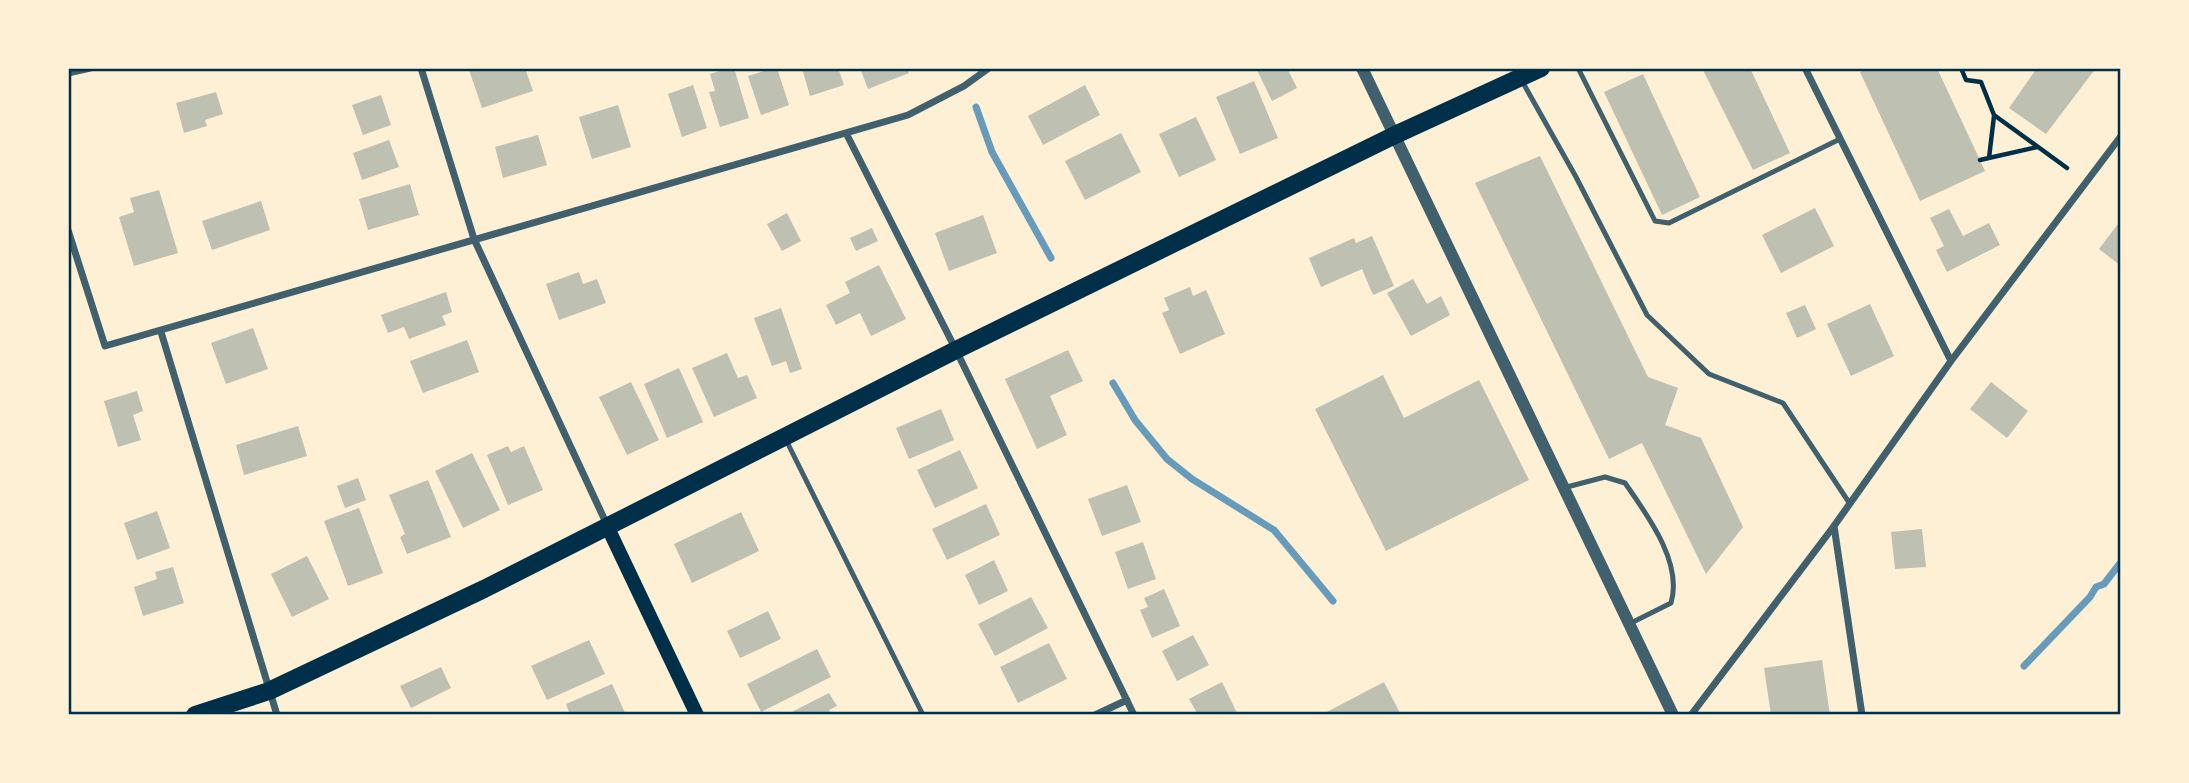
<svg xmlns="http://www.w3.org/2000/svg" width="2189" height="783" viewBox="0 0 2189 783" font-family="Barlow,sans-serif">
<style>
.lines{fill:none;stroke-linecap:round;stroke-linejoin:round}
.stream{stroke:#669bbc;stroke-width:7}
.building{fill:#bec0b2}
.path{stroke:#003049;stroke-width:4.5}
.service{stroke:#3f606c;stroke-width:5}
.minor{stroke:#3f606c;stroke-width:7}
.tertiary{stroke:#3f606c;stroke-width:12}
.secondary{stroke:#003049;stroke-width:14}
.primary{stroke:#003049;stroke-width:18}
.neatline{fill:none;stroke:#003049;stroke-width:2.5}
</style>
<rect width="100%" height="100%" fill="#fdf0d5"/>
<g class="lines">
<path class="stream" d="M976,107L992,152L1051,258
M1113,383L1135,420L1167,459L1192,479L1274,530L1333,601
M2024,666L2090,597L2096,587L2104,584L2121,562"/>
</g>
<path class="building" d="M476,68H525L533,91L482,108L469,70Z
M730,68H734L749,118L720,127L709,92L715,91L710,74Z
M773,68H777L789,105L761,115L748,76Z
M802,68H838L844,85L810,96Z
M860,68H907L909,73L868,89Z
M1256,68H1287L1297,88L1272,101Z
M1702,68H1750L1790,153L1753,170Z
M1868,68H1937L1985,171L1920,201L1860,72Z
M2037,68H2096L2046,134L2009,108Z
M1643,74L1700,197L1662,215L1604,92Z
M1254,81L1278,138L1240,154L1216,97Z
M693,85L707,128L682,137L668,94Z
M1085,85L1100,115L1043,145L1028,116Z
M216,92L223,114L205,120L207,126L184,133L176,103Z
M381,95L391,125L363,135L352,105Z
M618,105L631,147L592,159L579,117Z
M1196,117L1216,160L1179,177L1159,134Z
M1121,133L1141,172L1085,200L1065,161Z
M538,135L547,165L503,178L495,147Z
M389,140L399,167L362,180L353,153Z
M1540,156L1648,377L1678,388L1665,425L1701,438L1743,527L1706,574L1642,443L1609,459L1475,183Z
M410,184L419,215L368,230L359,199Z
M159,190L178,253L134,266L119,217L134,212L130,198Z
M261,201L270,230L212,250L202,221Z
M1815,208L1834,246L1781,273L1762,235Z
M1949,209L1963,236L1989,223L2000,245L1947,272L1936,250L1944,246L1930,218Z
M787,213L801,241L782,251L767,224Z
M983,215L997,253L949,271L935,233Z
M2121,220V266L2099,249Z
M872,228L878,241L856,251L850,238Z
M1372,236L1394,286L1373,295L1362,269L1321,287L1309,258L1354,238L1356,243Z
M879,265L906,319L871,336L860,313L836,325L826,305L850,293L845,282Z
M579,272L583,284L597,279L606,303L559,320L546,284Z
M1413,279L1427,304L1441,296L1450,315L1411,336L1387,293Z
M1190,287L1193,296L1206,290L1225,334L1180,354L1162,313L1169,310L1164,298Z
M446,292L452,312L442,316L446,325L409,339L404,327L388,333L381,315Z
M1870,304L1894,356L1851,376L1827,324Z
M1805,305L1816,329L1797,338L1786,313Z
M781,308L802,369L790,373L786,361L772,366L754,318Z
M253,328L268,369L226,384L211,343Z
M467,340L479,372L423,393L410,361Z
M1068,350L1083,381L1050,396L1067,435L1037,449L1005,379Z
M727,353L738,378L747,375L757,398L714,417L692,368Z
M679,368L703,422L667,438L644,384Z
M1383,375L1404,418L1479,380L1529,480L1386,551L1315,409Z
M631,382L659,440L627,455L599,397Z
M1991,382L2028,411L2007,438L1970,409Z
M137,391L143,411L133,415L141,440L118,447L104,401Z
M941,409L954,440L909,459L896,428Z
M298,426L307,456L244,475L236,445Z
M508,446L511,452L524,446L543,490L508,505L487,455Z
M960,450L978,488L935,508L917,470Z
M472,453L500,510L463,528L435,471Z
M358,478L366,500L345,508L337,486Z
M428,480L451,537L407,554L400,537L405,534L389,495Z
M1127,485L1141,522L1102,536L1088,499Z
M986,504L1000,535L947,560L932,529Z
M359,508L383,573L348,586L324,521Z
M157,511L170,548L137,560L124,523Z
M741,512L759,551L692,583L674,544Z
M1922,529L1926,567L1895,569L1891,532Z
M1143,542L1156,579L1128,589L1115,552Z
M307,556L329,599L292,617L271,574Z
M994,560L1008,591L979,605L965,575Z
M173,567L184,603L143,616L134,587L157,579L155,572Z
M1164,589L1180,626L1152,638L1140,610L1148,607L1144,598Z
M1031,597L1048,628L995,656L978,624Z
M768,611L781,639L740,658L727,631Z
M1193,635L1209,665L1177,681L1162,651Z
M589,640L605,674L547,700L531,666Z
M1049,643L1067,679L1018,703L1000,667Z
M817,649L831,677L761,712L747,684Z
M1822,660L1830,715H1771L1764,668Z
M441,667L451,688L411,708L400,686Z
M1222,682L1237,713L1198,715L1189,699Z
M1384,682L1401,715H1321Z
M612,684L626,715H570L566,704Z
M829,693L837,706L829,710L831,715H786Z"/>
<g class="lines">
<path class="path" d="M1961,68L1966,80L1981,82L1994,115L2067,168
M1989,158L1994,116
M1980,160L2037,147"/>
<path class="service" d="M1578,68L1655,221L1669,223L1840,139
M1522,81L1576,177L1647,315L1709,374L1783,403L1850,504
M786,440L923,715
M1563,488L1605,477L1625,483C1648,516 1683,563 1671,603L1629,624"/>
<path class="minor" d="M421,68L474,239L608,527
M1805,68L1951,361
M68,73L90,68
M846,133L956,350L1134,715
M68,230L105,346L908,115L964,86L989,68
M161,332L277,715
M1834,526L1862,715
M1095,715L1127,700
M1691,715L1834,526L1951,361L2121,136"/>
<path class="tertiary" d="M1362,68L1673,715"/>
<path class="secondary" d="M608,528L697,715"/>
<path class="primary" d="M195,715L269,691L484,589L956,350L1395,135L1541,68"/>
</g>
<rect width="2189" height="783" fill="none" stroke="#fdf0d5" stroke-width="140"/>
<rect x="70" y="70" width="2049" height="643" class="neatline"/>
</svg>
